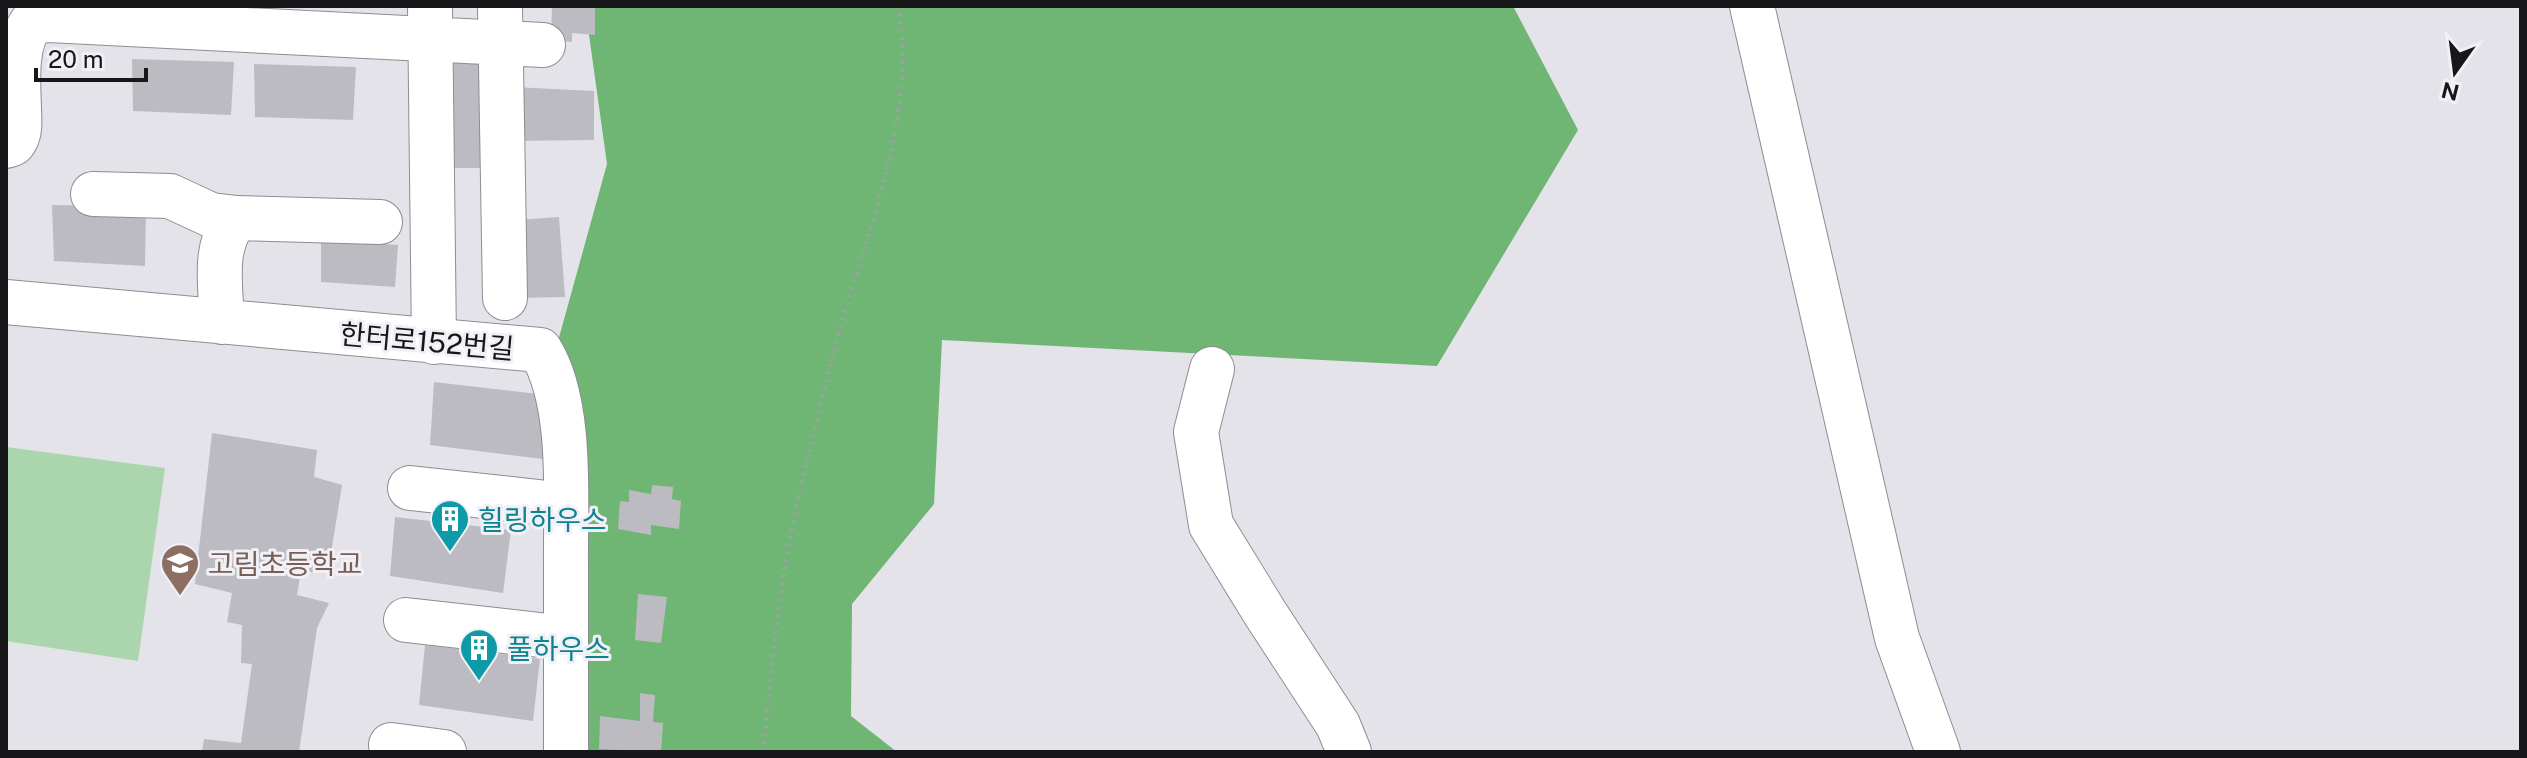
<svg xmlns="http://www.w3.org/2000/svg" width="2527" height="758" viewBox="0 0 2527 758" font-family="'Public Sans','Noto Sans KR',sans-serif">
<style>
.green{fill:#abd6ad}
.forest{fill:#6fb574}
.building{fill:#bcbbc2}
.lines{fill:none;stroke-linecap:round;stroke-linejoin:round}
.minor-casing{stroke:#8e8c93;stroke-width:46}
.path{stroke:#a09fa4;stroke-width:5;stroke-dasharray:2 6;stroke-linecap:butt}
.minor{stroke:#fff;stroke-width:44}
.labels{text-anchor:middle;dominant-baseline:central;stroke-width:6;stroke-linejoin:round;paint-order:stroke}
.street-label{font-size:28px;fill:#171719;stroke:#f1f0f7}
.culture-label{font-size:28px;fill:#0d838f;stroke:#f1f0f7;text-anchor:start}
.education-label{font-size:28px;fill:#785e54;stroke:#f1f0f7;text-anchor:start}
</style>
<rect width="100%" height="100%" fill="#e4e3ea"/>
<path class="green" d="M6,447L165,468L138,661L6,641Z"/>
<path class="forest" d="M585,6H1513L1578,130L1437,366L942,340L934,504L852,604L851,716L897,752H565L555,352L607,164Z"/>
<path class="building" d="M552,6H595V35L572,33V42L551,40Z
M447,58L490,61L487,168H446Z
M132,59L234,62L231,115L133,111Z
M254,64L356,67L353,120L255,117Z
M514,87L594,91V140L512,141Z
M52,205L146,207L145,266L54,261Z
M559,217L565,297L518,298L517,220Z
M321,240L398,245L395,287L321,282Z
M434,382L547,395L543,459L430,445Z
M212,433L317,450L314,477L342,485L328,572H301L297,595L329,603L317,628L299,752H202L204,739L241,743L252,664L241,663L242,625L227,622L232,593L195,584Z
M652,485L673,487L672,499L681,501L679,529L651,525V535L618,529L620,501L629,502V490L651,494Z
M395,517L511,530L503,593L390,576Z
M638,594L667,597L661,643L635,640Z
M425,645L540,659L533,721L419,705Z
M640,693L655,695L653,722L663,723L661,752L599,749L600,716L640,721Z"/>
<g class="lines">
<defs>
<path id="minor" d="M430,6L434,342
M500,6L505,298
M1752,6L1897,638L1938,752
M6,146C12,144 13,145 16,139C21,130 19,117 19,108C18,80 15,44 32,22L49,20L543,45
M93,194L170,196L211,215L237,218
M6,302L540,350C574,404 565,505 566,568C566,629 566,690 566,752
M222,322C221,287 212,246 237,218L380,222
M1212,369L1196,432L1211,525L1265,613L1338,725L1349,752
M410,488L565,505
M406,620L566,638
M391,745L444,752"/>
</defs>
<use href="#minor" class="minor-casing"/>
<path class="path" d="M763,752C770,694 774,635 783,578C795,501 816,424 835,348C863,238 918,120 898,6"/>
<use href="#minor" class="minor"/>
</g>
<defs>
<symbol id="building-pin" viewBox="-11 -11 22 30"><path d="M0 17L-7.5 6A9.5 9.5 0 1 1 7.5 6Z" fill="#0f9aa8" stroke="#f1f0f7"/><path d="M-4-6H4V6H1V3H-1V6H-4ZM-2.5-4.3h1.7v1.8h-1.7ZM.8-4.3h1.7v1.8H.8ZM-2.5-1h1.7V.8h-1.7ZM.8-1h1.7V.8H.8Z" fill="#fff"/></symbol>
<symbol id="school-pin" viewBox="-11 -11 22 30"><path d="M0 17L-7.5 6A9.5 9.5 0 1 1 7.5 6Z" fill="#8d6e63" stroke="#f1f0f7"/><path d="M0-5L7-2L0 1L-7-2ZM-4 1L0 2.5L4 1V4Q0 6-4 4Z" fill="#fff"/></symbol>
</defs>
<g fill-rule="evenodd">
<use href="#building-pin" x="428" y="497" width="44" height="60"/>
<use href="#school-pin" x="158" y="541" width="44" height="60"/>
<use href="#building-pin" x="457" y="626" width="44" height="60"/>
</g>
<g class="labels">
<g class="street-label">
<text transform="translate(427 341) rotate(5)">한터로152번길</text>
</g>
<g class="culture-label">
<text x="478" y="519">힐링하우스</text>
<text x="507" y="648">풀하우스</text>
</g>
<g class="education-label">
<text x="208" y="563">고림초등학교</text>
</g>
</g>
<rect width="2527" height="758" fill="none" stroke="#171719" stroke-width="16"/>
<g transform="translate(2455 72) rotate(194)" stroke="#f1f0f7" stroke-width="6" paint-order="stroke">
<path d="M0-6L14 30L0 20L-14 30Z" fill="#171719"/>
<text y="-12" font-size="22" font-weight="bold" text-anchor="middle" fill="#171719">N</text>
</g>
<path d="M36 68v12h110v-12" fill="none" stroke="#171719" stroke-width="4"/>
<text x="48" y="68" font-size="24" fill="#171719" stroke="#f1f0f7" stroke-width="6" paint-order="stroke">20 m</text>
</svg>
